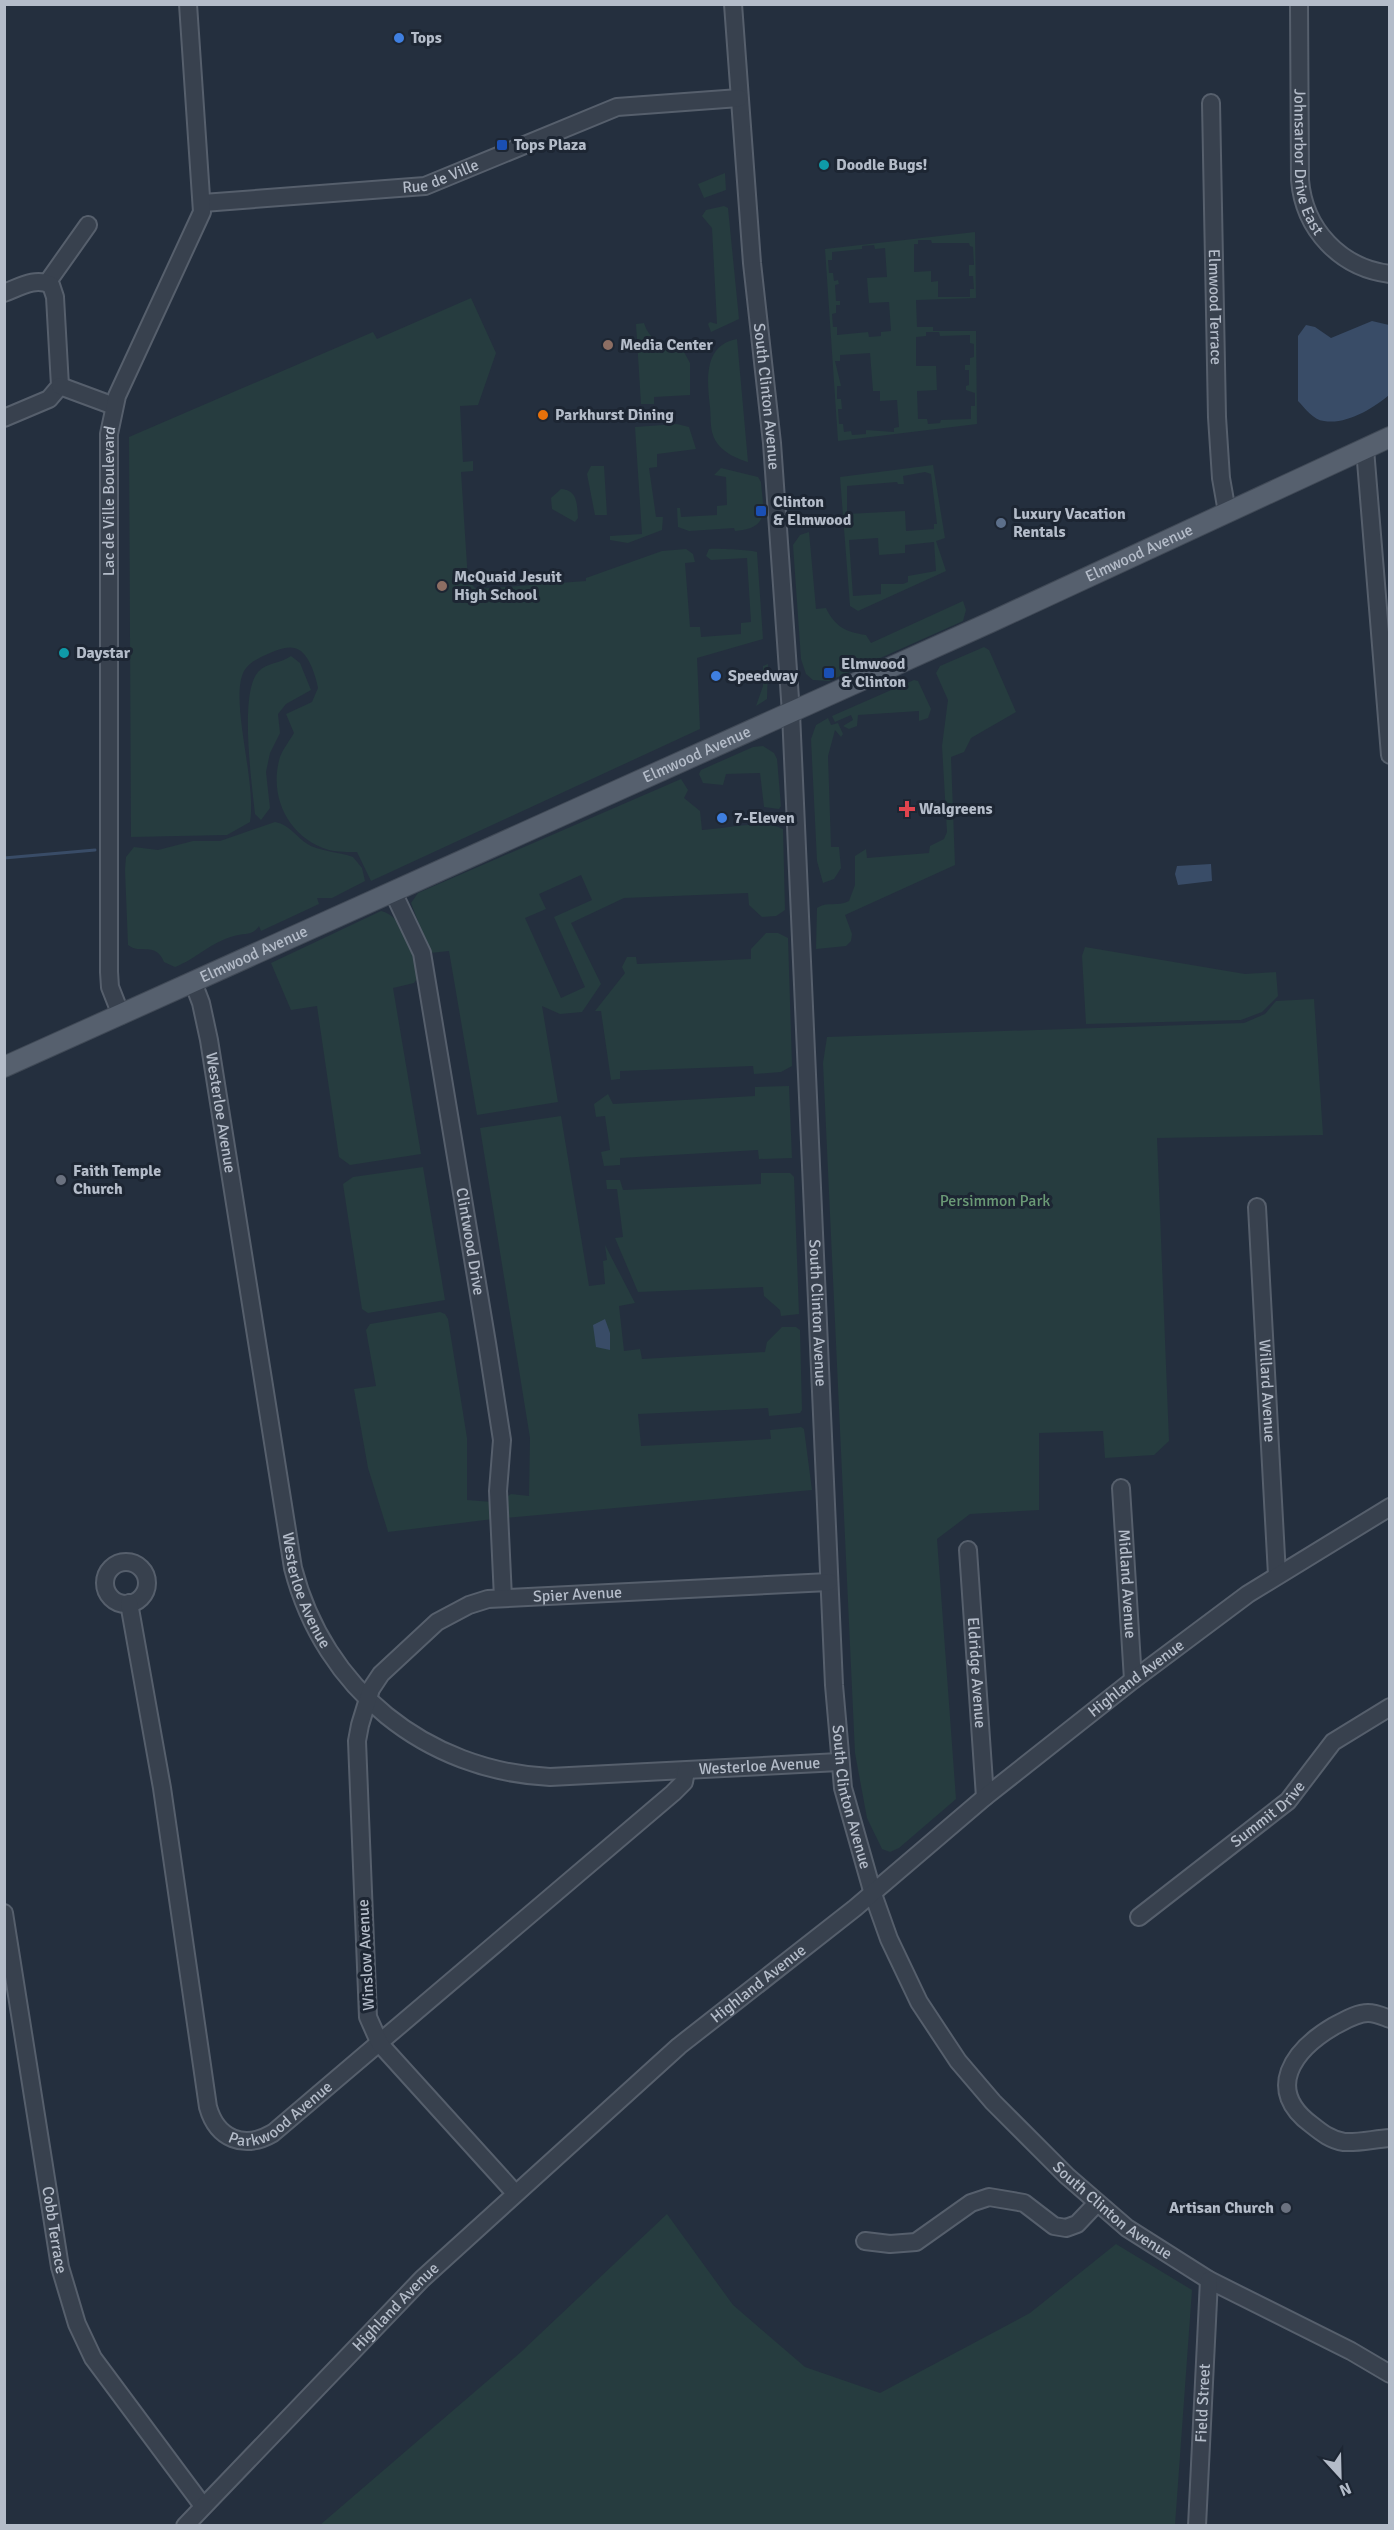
<svg xmlns="http://www.w3.org/2000/svg" width="1394" height="2530" viewBox="0 0 1394 2530" font-family="Signika,sans-serif">
<style>
.green{fill:#263c3f;fill-rule:evenodd}
.water{fill:#394c67}
.lines{fill:none;stroke-linecap:round;stroke-linejoin:round}
.stream{stroke:#394c67;stroke-width:3}
.minor-casing{stroke:#565f6c;stroke-width:20}
.major-casing{stroke:#414a57;stroke-width:22}
.minor{stroke:#38414e;stroke-width:16}
.major{stroke:#56606e;stroke-width:20}
.shop-dot{fill:#3f7fe0;stroke:#1d2633;stroke-width:2}
.transit-dot{fill:#1a4fb4;stroke:#1d2633;stroke-width:2}
.culture-dot{fill:#0f9aa8;stroke:#1d2633;stroke-width:2}
.education-dot{fill:#8d6e63;stroke:#1d2633;stroke-width:2}
.food-dot{fill:#e8710a;stroke:#1d2633;stroke-width:2}
.service-dot{fill:#5c6f8a;stroke:#1d2633;stroke-width:2}
.health-dot{fill:#e0444e;stroke:#1d2633;stroke-width:2}
.worship-dot{fill:#6b7280;stroke:#1d2633;stroke-width:2}
.labels{text-anchor:middle;dominant-baseline:central;stroke-width:6;stroke-linejoin:round;paint-order:stroke}
.poi-label{font-size:16px;font-weight:bold;fill:#b4bcc9;stroke:#1d2633;text-anchor:start}
.street-label{font-size:16px;fill:#b4bcc9;stroke:#1d2633}
.park-label{font-size:16px;fill:#6b9a76;stroke:#1d2633}
</style>
<rect width="100%" height="100%" fill="#242f3e"/>
<path class="green" d="M725,173L726,190L704,198L698,184Z
M724,206L728,208L739,319L711,332L708,324L710,322L717,324L712,228L702,216L706,210Z
M975,232L976,298L916,300L917,327H933V331H976L977,424L838,441L825,249ZM918,240H931L932,243H969L970,246L973,247L974,265H969V276H973L974,289H970V297H938V281L931,282V271L914,272V244H918ZM874,245L875,249L885,248L887,277L867,278L869,303L889,302L891,331L881,332V336L869,337L868,332L837,335V327H833L832,314L836,313V305H840V301H836L835,285L839,284L838,280L834,281L833,273H829L828,260H832V252L862,249V246ZM926,332H939L940,336L970,335V343L974,344V357L970,358V365H965V370H969V385L966,386V390L975,393V406H971V419L941,420L940,423L928,424L927,419H918L917,391L937,390L936,366H916V337L926,336ZM870,353L873,391H880V401L897,400L899,427L894,428V432L866,430V434L852,435L851,431L844,432L843,424H839L838,409H842L841,399H837V386H841L835,361H840V355Z
M471,298L496,353L478,405L460,406L463,462L473,461V471L461,472L468,581L476,589L586,581V578L662,551L686,549L693,554L695,562L685,563L690,627H700L701,637L741,634V623L751,622L747,558L711,560L706,556L709,549C713,548 752,550 757,552L763,639L697,658L700,729L371,881L357,852C349,852 338,852 329,850C289,838 268,797 280,757C283,749 290,740 294,733L286,714L312,702L318,688C316,677 310,658 301,651C291,644 280,649 270,653C261,657 249,662 244,671C229,700 257,782 250,822L227,835L131,837L129,437L373,332L377,339Z
M644,323C650,343 667,345 684,352L690,363V395L654,397V404H641L636,324Z
M737,339L748,462C734,458 717,449 713,435C710,427 711,416 710,407C707,381 703,345 737,339Z
M677,424L689,427L696,449L657,454V467L649,468L656,517H663L662,530L628,543L610,540V536L642,534L635,427Z
M933,465L945,538L936,541L946,571L858,611L850,606L840,477ZM925,472L931,474L937,524H934V529L906,531L905,511L847,514V486L897,482L898,484H904L903,476ZM878,538L879,555L905,553V545L934,542L936,571L908,576V582L903,584H881V594L853,596L849,540Z
M591,466H604L607,515H595L587,474Z
M721,468L758,477L761,482C763,510 771,528 735,531L734,528L689,531L678,527L677,508H680L681,517L717,515V506L727,505L726,477L714,475Z
M561,489C578,490 577,505 578,518L575,522L552,509L551,498Z
M809,532L816,609L826,608C835,627 846,632 866,635L871,643L963,601L966,610L963,621L829,681L813,680L806,674L801,659L793,545L800,535Z
M984,647L989,650L1016,712L971,738L964,752L951,757L955,865L845,915L852,934L851,941L846,946L816,949L817,908C826,901 838,907 849,901L855,885V856L866,849L867,858L929,853L930,846L944,839L947,832L942,746L948,700L936,673L940,666Z
M291,656L300,663L311,690L286,704L278,714L280,733L270,753L266,772L270,808L261,820L255,814C252,785 239,693 258,672C267,662 280,664 291,656Z
M768,664L767,699L756,706L763,686V666Z
M914,680L918,681L931,709L928,718L919,721V711L858,715L857,726L849,729L843,726L853,720L851,715L835,722L832,716Z
M828,718L831,725L838,723L843,734L841,737L835,730L828,756L831,847H839L841,868L834,879L823,883L817,861L811,739L816,725Z
M763,746L774,753L777,759L781,806L779,809L764,807L760,773L726,774L723,785L703,783L699,774L701,770L753,747Z
M681,779L688,790L684,798L700,811L702,830C724,829 765,819 783,829L785,910L776,916L762,917L749,905L748,893L624,898L571,923L601,984L582,1012L560,1014L542,1006L558,1102L477,1115L449,951L430,953L411,903L418,893ZM581,875L592,900L554,917L585,987L561,998L525,918L546,909L539,894Z
M275,822C291,825 297,839 311,846C325,852 339,852 353,857L362,868L365,881L332,898H317L319,904L261,931L259,926C253,936 243,933 234,936C211,942 196,959 175,967L164,962C156,941 140,955 128,945L125,870L126,857L134,847L158,850L193,841H220Z
M381,911C404,916 412,952 422,972L414,983L393,988L421,1154L350,1165L339,1157L317,1006L291,1010L271,963Z
M766,933H778L788,938L792,1066L781,1072L754,1074L753,1066L620,1071V1079L611,1080L601,1011H595L625,973L622,967L627,957H636L637,964L751,959V949Z
M1085,947L1245,974L1276,972L1278,996L1262,1012L1241,1020L1086,1024L1082,956Z
M1314,999L1323,1135L1157,1138L1169,1441L1154,1455L1105,1458L1103,1431L1039,1433V1510L970,1514L937,1539L956,1799L899,1848L890,1852L882,1849L867,1818L855,1753L823,1063L827,1037L1244,1023L1265,1014L1276,1001Z
M789,1086L792,1158L759,1159L758,1150L620,1158V1165L604,1166L601,1152L610,1150L605,1116L596,1117L594,1104L608,1094L613,1104L755,1096V1087Z
M561,1116L589,1286L605,1284L603,1261L607,1260L605,1245L635,1303L619,1306L624,1351L640,1349L642,1359L765,1352L767,1342L782,1327H796L800,1330L802,1410L800,1413L769,1416L768,1408L638,1414L641,1446L771,1439L770,1430L801,1427L804,1429L812,1490L506,1518L505,1498L511,1494L529,1496L530,1438L480,1128Z
M423,1167L445,1300L368,1313L362,1309L343,1184L353,1177Z
M761,1173H790L794,1177L799,1314L781,1316L780,1310L764,1296L763,1287L638,1292L615,1238L623,1237L617,1189H607L606,1180H620L623,1190L761,1184Z
M440,1312L445,1314L448,1319L467,1438V1500L492,1502L493,1519L388,1532L368,1468L354,1389L376,1386L366,1330L370,1324Z
M667,2214L733,2305L805,2367L880,2393L1030,2313L1116,2244L1192,2290L1175,2525H320L521,2352Z"/>
<path class="water" d="M1372,321L1389,325V395C1374,408 1346,425 1324,421C1313,420 1305,408 1298,401V336L1306,325L1315,327L1331,338Z
M1211,864L1212,881L1178,885L1175,874L1177,866Z
M605,1319L610,1333V1350L596,1347L593,1325Z"/>
<g class="lines">
<path class="stream" d="M4,858L95,850"/>
<defs>
<g id="minor">
<path id="s1" d="M733,4L752,263L772,443L791,713L834,1685L843,1788L873,1894L889,1939L919,2002L958,2061L993,2102L1067,2176L1127,2228L1209,2280L1351,2351L1390,2374"/>
<path id="s2" d="M1299,4L1300,180C1304,229 1340,268 1390,274"/>
<path id="s3" d="M1211,103L1217,417L1221,478L1227,512"/>
<path id="s4" d="M203,203L425,186L617,107L739,98"/>
<path d="M47,283L88,225"/>
<path d="M4,293C20,287 35,277 51,285L55,297L60,386L49,399L4,418"/>
<path d="M60,386L114,406"/>
<path d="M1365,449L1390,755"/>
<path id="s5" d="M393,892L422,953L487,1343L502,1440L498,1491L503,1598"/>
<path id="s6" d="M193,982L201,1003L209,1040L293,1568C324,1689 426,1771 550,1777L839,1762"/>
<path id="s7" d="M121,1015L110,987L109,972V434L117,396L202,212L188,4"/>
<path id="s8" d="M1257,1207L1277,1575"/>
<path id="s9" d="M1121,1488L1133,1680"/>
<path id="s10" d="M968,1550L985,1797"/>
<circle cx="126" cy="1583" r="21"/>
<path id="s11" d="M129,1603L162,1788L208,2107C217,2139 244,2150 273,2133L673,1793L684,1782L686,1771"/>
<path id="s12" d="M4,1913L60,2267L77,2324L93,2358L203,2506"/>
<path id="s13" d="M1139,1917L1288,1801L1333,1742L1390,1707"/>
<path d="M1390,2019C1382,2016 1376,2013 1368,2013C1356,2013 1344,2021 1334,2026C1293,2050 1264,2090 1312,2125C1322,2133 1331,2140 1344,2142C1359,2143 1374,2139 1390,2138"/>
<path id="s14" d="M515,2193L380,2044L368,2017L357,1741L360,1725L371,1689L381,1674L437,1622L469,1605L488,1599L829,1582"/>
<path d="M865,2241L890,2244L916,2242L971,2203L989,2197L1024,2203L1054,2226L1066,2228L1077,2224L1097,2203"/>
<path id="s15" d="M185,2526L422,2279L679,2046L855,1908L985,1797L1133,1680L1248,1594L1390,1507"/>
<path id="s16" d="M1197,2526L1209,2280"/>
</g>
<g id="major">
<path id="s17" d="M4,1067L991,622L1390,437"/>
</g>
</defs>
<use href="#minor" class="minor-casing"/>
<use href="#major" class="major-casing"/>
<use href="#minor" class="minor"/>
<use href="#major" class="major"/>
</g>
<g class="shop-dot">
<circle cx="399" cy="38" r="6"/>
<circle cx="716" cy="676" r="6"/>
<circle cx="722" cy="818" r="6"/>
</g>
<g class="transit-dot">
<rect x="496" y="139" width="12" height="12" rx="3"/>
<rect x="755" y="505" width="12" height="12" rx="3"/>
<rect x="823" y="667" width="12" height="12" rx="3"/>
</g>
<g class="culture-dot">
<circle cx="824" cy="165" r="6"/>
<circle cx="64" cy="653" r="6"/>
</g>
<g class="education-dot">
<circle cx="608" cy="345" r="6"/>
<circle cx="442" cy="586" r="6"/>
</g>
<circle class="food-dot" cx="543" cy="415" r="6"/>
<circle class="service-dot" cx="1001" cy="523" r="6"/>
<path class="health-dot" d="M904 800h6v6h6v6h-6v6h-6v-6h-6v-6h6z"/>
<g class="worship-dot">
<circle cx="61" cy="1180" r="6"/>
<circle cx="1286" cy="2208" r="6"/>
</g>
<g class="labels">
<g class="poi-label">
<text x="411" y="38">Tops</text>
<text x="514" y="145">Tops Plaza</text>
<text x="836" y="165">Doodle Bugs!</text>
<text x="620" y="345">Media Center</text>
<text x="555" y="415">Parkhurst Dining</text>
<text x="773" y="502">Clinton<tspan x="773" dy="18">&amp; Elmwood</tspan></text>
<text x="1013" y="514">Luxury Vacation<tspan x="1013" dy="18">Rentals</tspan></text>
<text x="454" y="577">McQuaid Jesuit<tspan x="454" dy="18">High School</tspan></text>
<text x="76" y="653">Daystar</text>
<text x="841" y="664">Elmwood<tspan x="841" dy="18">&amp; Clinton</tspan></text>
<text x="728" y="676">Speedway</text>
<text x="919" y="809">Walgreens</text>
<text x="734" y="818">7-Eleven</text>
<text x="73" y="1171">Faith Temple<tspan x="73" dy="18">Church</tspan></text>
<text x="1274" y="2208" text-anchor="end">Artisan Church</text>
</g>
<g class="street-label">
<text stroke="none"><textPath href="#s2" startOffset="159">Johnsarbor Drive East</textPath></text>
<text stroke="none"><textPath href="#s4" startOffset="240">Rue de Ville</textPath></text>
<text stroke="none"><textPath href="#s3" startOffset="204">Elmwood Terrace</textPath></text>
<text stroke="none"><textPath href="#s1" startOffset="394">South Clinton Avenue</textPath></text>
<text stroke="none"><textPath href="#s7" startOffset="516">Lac de Ville Boulevard</textPath></text>
<text stroke="none"><textPath href="#s17" startOffset="1246">Elmwood Avenue</textPath></text>
<text stroke="none"><textPath href="#s17" startOffset="760">Elmwood Avenue</textPath></text>
<text stroke="none"><textPath href="#s17" startOffset="274">Elmwood Avenue</textPath></text>
<text stroke="none"><textPath href="#s6" startOffset="134">Westerloe Avenue</textPath></text>
<text stroke="none"><textPath href="#s5" startOffset="360">Clintwood Drive</textPath></text>
<text stroke="none"><textPath href="#s1" startOffset="1312">South Clinton Avenue</textPath></text>
<text stroke="none"><textPath href="#s8" startOffset="184">Willard Avenue</textPath></text>
<text stroke="none"><textPath href="#s9" startOffset="96">Midland Avenue</textPath></text>
<text stroke="none"><textPath href="#s6" startOffset="620">Westerloe Avenue</textPath></text>
<text stroke="none"><textPath href="#s14" startOffset="801">Spier Avenue</textPath></text>
<text stroke="none"><textPath href="#s10" startOffset="123">Eldridge Avenue</textPath></text>
<text stroke="none"><textPath href="#s15" startOffset="1276">Highland Avenue</textPath></text>
<text stroke="none"><textPath href="#s6" startOffset="1160">Westerloe Avenue</textPath></text>
<text stroke="none"><textPath href="#s1" startOffset="1798">South Clinton Avenue</textPath></text>
<text stroke="none"><textPath href="#s13" startOffset="165">Summit Drive</textPath></text>
<text transform="translate(366 1955) rotate(-93)">Winslow Avenue</text>
<text stroke="none"><textPath href="#s15" startOffset="790">Highland Avenue</textPath></text>
<text stroke="none"><textPath href="#s11" startOffset="608">Parkwood Avenue</textPath></text>
<text stroke="none"><textPath href="#s1" startOffset="2302">South Clinton Avenue</textPath></text>
<text stroke="none"><textPath href="#s12" startOffset="321">Cobb Terrace</textPath></text>
<text stroke="none"><textPath href="#s15" startOffset="304">Highland Avenue</textPath></text>
<text stroke="none"><textPath href="#s16" startOffset="123">Field Street</textPath></text>
</g>
<g class="park-label">
<text x="995" y="1201">Persimmon Park</text>
</g>
</g>
<rect width="1394" height="2530" fill="none" stroke="#b4bcc9" stroke-width="12"/>
<g transform="translate(1340 2476) rotate(158)" stroke="#1d2633" stroke-width="4.5" paint-order="stroke">
<path d="M0-4.5L10 22L0 15L-10 22Z" fill="#b4bcc9"/>
<text y="-9" font-size="16" font-weight="bold" text-anchor="middle" fill="#b4bcc9">N</text>
</g>
</svg>
